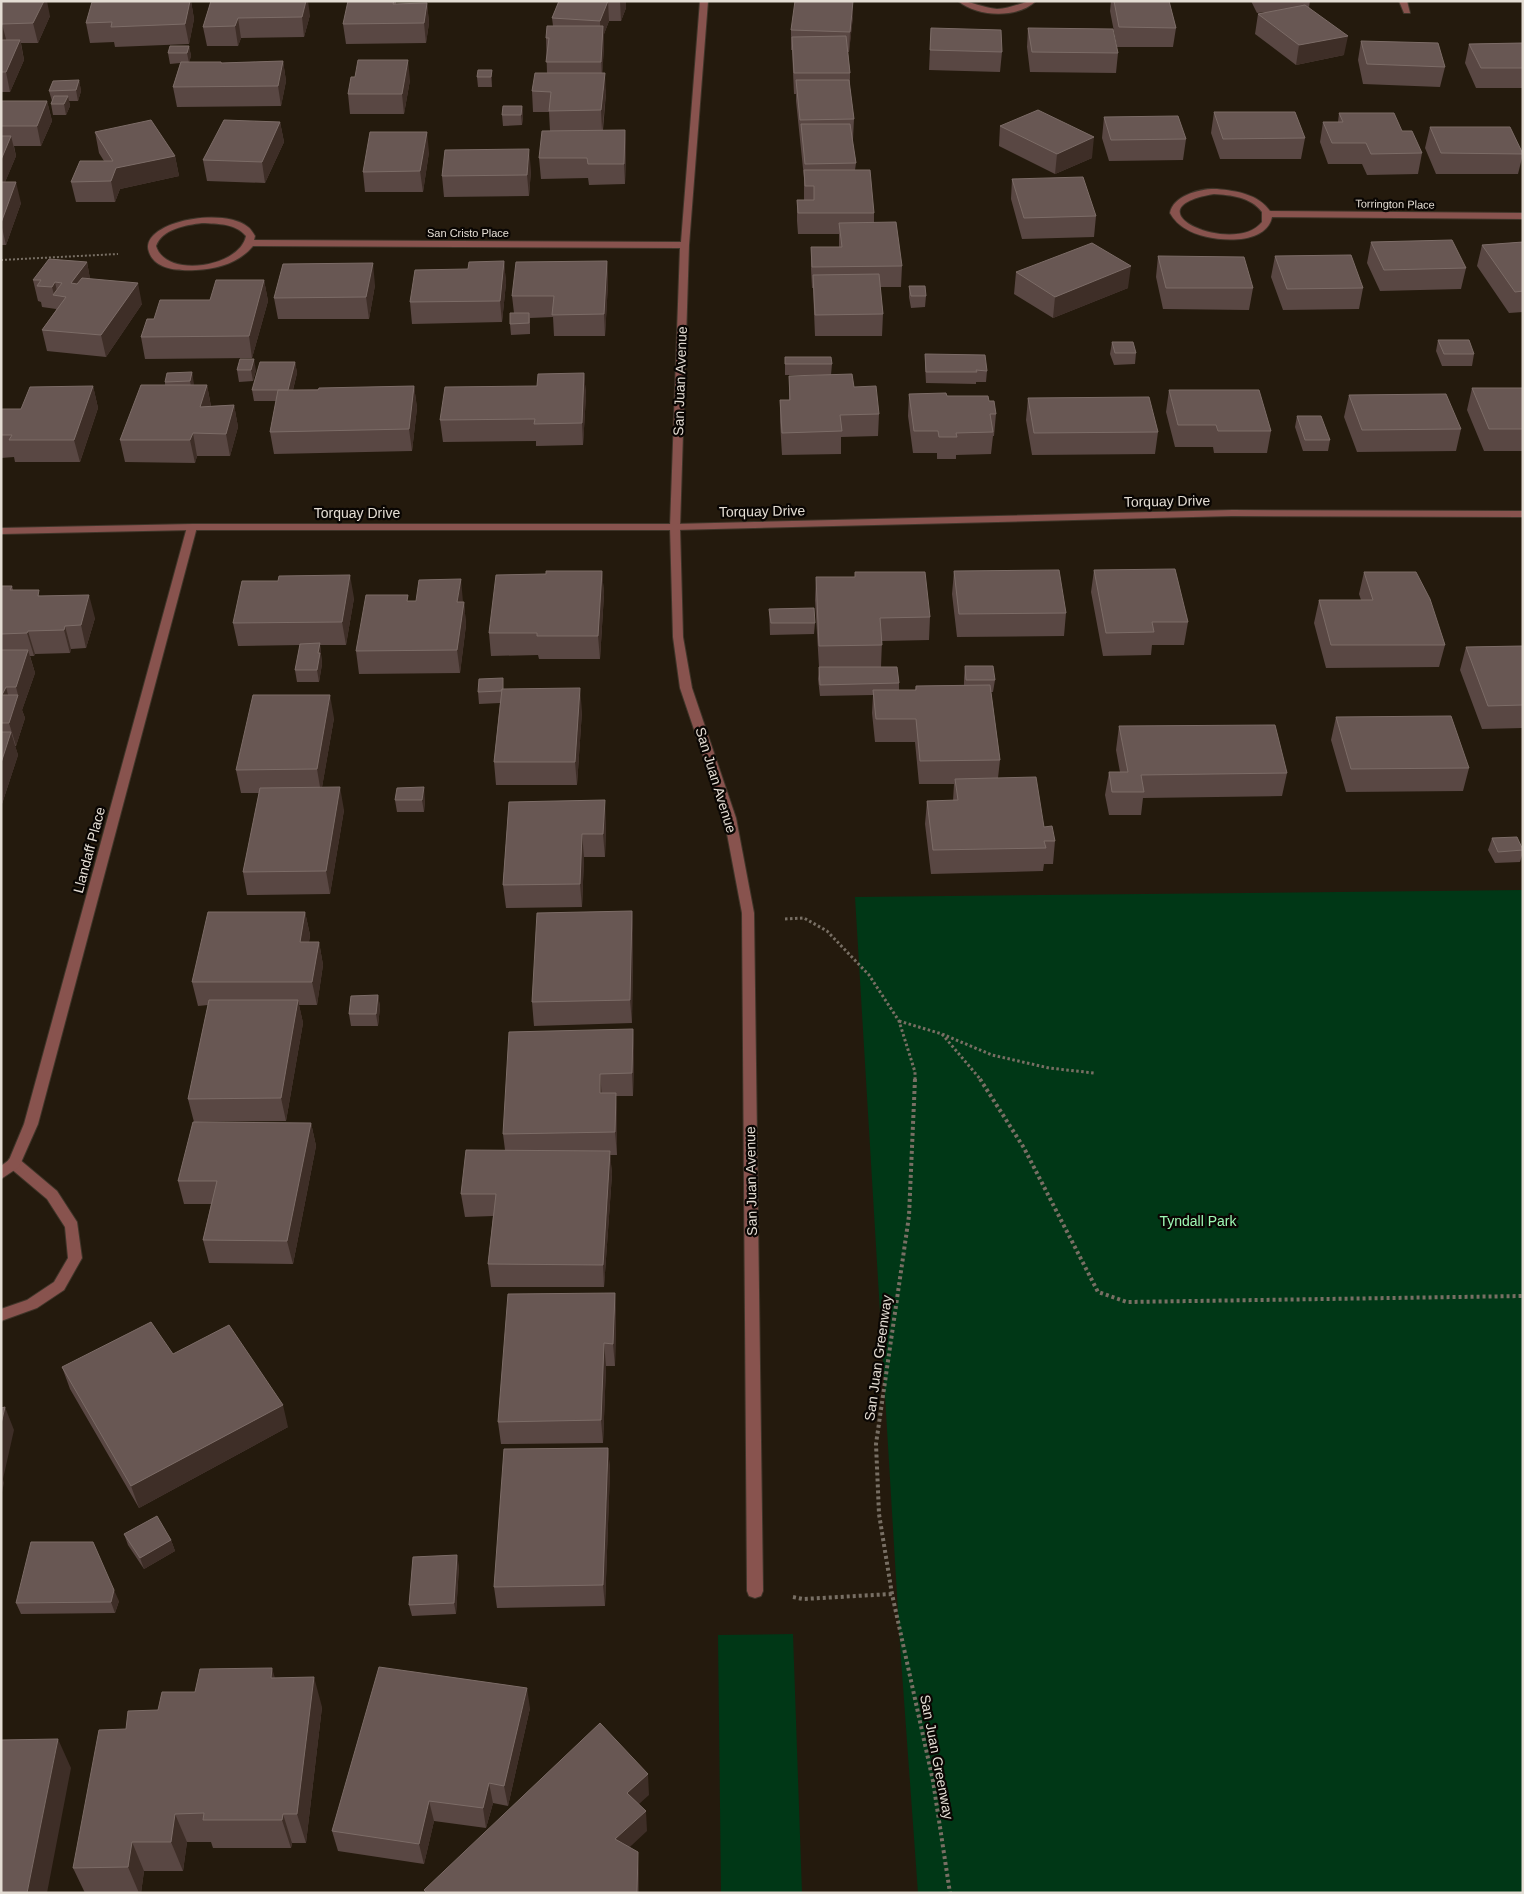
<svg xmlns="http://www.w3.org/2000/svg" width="1524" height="1894" viewBox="0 0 1524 1894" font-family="Helvetica,sans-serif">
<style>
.green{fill:#003716}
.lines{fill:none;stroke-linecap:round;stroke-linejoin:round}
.service-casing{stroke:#3f3529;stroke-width:2}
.minor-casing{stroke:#3f3529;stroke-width:2}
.tertiary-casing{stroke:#3f3529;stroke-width:2}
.path-far2{stroke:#786f64;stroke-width:2;stroke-dasharray:2 2;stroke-linecap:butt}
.path-far1{stroke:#786f64;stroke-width:3;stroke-dasharray:2.5 2.5;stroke-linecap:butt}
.path{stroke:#786f64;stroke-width:4;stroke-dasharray:3 3;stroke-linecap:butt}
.service{fill:#88534e;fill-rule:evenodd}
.minor{fill:#88534e;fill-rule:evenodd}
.tertiary{fill:#88534e;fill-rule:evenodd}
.wall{fill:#594743}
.shaded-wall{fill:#3e2e27}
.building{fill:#685753;stroke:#7c6c67}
.labels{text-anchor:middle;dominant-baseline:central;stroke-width:4.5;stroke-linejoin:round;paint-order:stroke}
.far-street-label{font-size:11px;fill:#e4ddd4;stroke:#0a0603}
.street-label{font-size:14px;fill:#e4ddd4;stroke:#0a0603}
.park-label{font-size:14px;fill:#9ef9b4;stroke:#0a0603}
</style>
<rect width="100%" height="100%" fill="#241a0d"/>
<path class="green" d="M1523,890V1893H918L900,1645L855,897Z
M793,1634L802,1893H721L718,1635Z"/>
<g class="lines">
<defs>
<path id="service" d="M14,1158L19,1159L57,1191L77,1222L82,1258L64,1290L37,1308L1,1321V1309L27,1300L54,1282L68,1258L65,1227L47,1199L9,1167L7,1163L9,1159Z"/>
<path id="minor" d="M700,1H708L689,245L680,527L683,637L692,688L736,818L754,913L763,1591L761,1596L755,1598L749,1596L747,1591L742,913L724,818L680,688L673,637L670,527L680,248L253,246C239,263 217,269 196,270C180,271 155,270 149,252C147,247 148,242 151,238C167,217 228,210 248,227C251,229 253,233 255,236L254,240L681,242ZM202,223C218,224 235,223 246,236C240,267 166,279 156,246C162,229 186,225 202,223Z
M958,1C972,1 983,8 997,9C1011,9 1022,1 1036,1C1017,19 978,17 958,1Z
M1399,1H1407L1410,13H1404Z
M1217,189C1237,191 1258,194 1270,211L1523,213V219L1272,217C1266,248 1206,242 1186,229C1179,225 1174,220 1170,213C1173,195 1202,188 1217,189ZM1214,194C1231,195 1251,197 1262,212V222C1234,257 1125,209 1214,194Z
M192,524L197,527L38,1124L19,1167L1,1179V1166L9,1160L24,1124L187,527Z"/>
<path id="tertiary" d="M1232,510L1523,511V517L1232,516L675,530H192L1,534V528L192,524H675Z"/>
</defs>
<use href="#service" class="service-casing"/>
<use href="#minor" class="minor-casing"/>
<use href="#tertiary" class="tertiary-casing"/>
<path class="path-far2" d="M1,260L118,254"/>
<path class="path-far1" d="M785,919L804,918L827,931L869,975L899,1021L915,1072V1080
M899,1021L942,1034L992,1055L1049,1068L1094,1073
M942,1034L981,1080"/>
<path class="path" d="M915,1079L909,1216L876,1444L879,1514L892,1594L933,1781L950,1893
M980,1079L1024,1148L1098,1292L1127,1302L1523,1296
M793,1597L803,1599L892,1594"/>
<use href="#service" class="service"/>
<use href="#minor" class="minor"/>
<use href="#tertiary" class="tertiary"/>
</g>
<path class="wall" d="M1,1L50,16L38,43H21L24,60L10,92H1Z
M129,1H191L194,19L189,44L115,47L114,42L90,43L86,23Z
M211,1L310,15L304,37L241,38L238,46H207L203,27Z
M396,1V4L427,3L429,23L426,43L346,44L343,24Z
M559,1H626V8L621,21H609L604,34V46L602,73L606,93L603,130H625L626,151L625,184L589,185L588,178L541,179L539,158L550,131L549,112H533L532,91L547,73L546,38L553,26L552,18Z
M1111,1H1169L1176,28L1173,47H1117L1110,11Z
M1251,1H1310L1309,7L1344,55L1296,65L1255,34L1258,14L1266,12L1257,13Z
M853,16L849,52H848L850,73V88L854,119L853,139H852L856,163L855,170L874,213V222L902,266L901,287H880L883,314L882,336H815L813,288H812L811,269V247H839V234H798L797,221V200H804V178L796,101V94H794L792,50H791V30Z
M931,28L1002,52L1000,72L929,70Z
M1028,28L1118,53L1116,73L1030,72L1027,47Z
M1361,41L1445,67L1440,87L1363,84L1358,60Z
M1523,43V88H1476L1465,63L1469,44Z
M189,46L191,56L189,62H221L222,63L283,61L286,81L281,106L177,107L173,87L180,63L170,64L168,53Z
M492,70V87H478L477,77Z
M79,80L81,91L78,101H69L70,106L66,115H53L51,104L52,101L49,91Z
M410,80L404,114H350L348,94Z
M1,101H47L52,121L41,146H14L16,156L5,182L21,203L6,245H1Z
M522,106L523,116L522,125L503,126L502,115Z
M1214,112L1305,138L1301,159H1220L1211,133Z
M1339,113L1402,131L1422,153L1418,174L1367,175L1362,164H1328L1320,142L1323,122H1338Z
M1104,117L1186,139L1183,160L1109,161L1102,138Z
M280,122L284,142L265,183L207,181L203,160Z
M1000,126L1092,158L1055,174L999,146Z
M1430,127L1523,154L1518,174H1436L1425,148Z
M95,132L175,156L179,176L120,189L115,202H76L71,182L104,161L99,153Z
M429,152L423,192H365L363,172Z
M531,170L529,196L444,197L442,176Z
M1012,179L1096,216L1094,237L1022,239L1011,199Z
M1371,242L1466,268L1461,289L1380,291L1367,263Z
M1523,242V312L1509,313L1477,266L1482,245Z
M1158,256L1253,288L1249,310L1163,309L1156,277Z
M1275,256L1363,288L1359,309L1283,310L1271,277Z
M504,261L506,283L502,322L412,324L410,302L468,269Z
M607,261L608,283L605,336H554L553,317L530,318V334L511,335L510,324L514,313L512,296Z
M87,262L90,279L142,304L106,357L47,351L42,330L56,310V309L42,307L41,302L38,301L33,280Z
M1016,272L1128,288L1053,318L1014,294Z
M264,280L268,301L252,358L145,359L141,337L154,319L210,300Z
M375,285L369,319H278L274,298Z
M909,286L926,296L925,307L911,308L909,297Z
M1438,340L1474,354L1472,366H1442L1436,351Z
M1112,342L1136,353L1135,364L1114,365L1110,354Z
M925,354L987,371L986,382H976V384L926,383L925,365Z
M785,357L832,364L831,375H785Z
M295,362L297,373L293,390L414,386L417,408L412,451L274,454L270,432L276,401H254L252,390Z
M237,370H256L253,381L239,382Z
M192,372L193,385H207L211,406L234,405L238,427L230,456H197L195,463L125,462L120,440L165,385V382Z
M584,373L586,395L583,445L536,446V441L443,442L440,420L537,386Z
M789,376L854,387L879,414L878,436L841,437V454L782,455L780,422V400H789Z
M93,386L98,408L80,462H15L14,457L1,458V409H21Z
M1472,388H1523V451H1484L1467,410Z
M1169,390L1271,431L1267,453H1214L1213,447H1175L1166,412Z
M909,394L989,401L996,414L994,436H993L991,454L956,455V459H937V453H913L908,416Z
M1349,395L1461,429L1456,451L1357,452L1344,417Z
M1028,398L1158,432L1155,454L1032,455L1026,420Z
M1297,416L1330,440L1328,451H1303L1295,427Z
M1094,570L1188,622L1184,645H1152L1151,655L1103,656L1091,592Z
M602,571L604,594L600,659H539L538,655L491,656L489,633L546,574Z
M954,571L1066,613L1064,636L957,637L952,594Z
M1364,572L1445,645L1439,667L1326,668L1314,623L1319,600H1361L1359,594Z
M816,577L930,617L929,640L882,641L881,667L899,683V690H915L916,686L964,685V678L965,666L995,680L993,692H991L1000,760L998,778L1044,827L1055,841L1053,864H1044L1043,871L931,874L925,824L927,801H953L954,784H919L915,742H875L872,713L873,695L820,696L818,679L819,667L815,600Z
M1,586H12L13,590L41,596L95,618L86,648L71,649L70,653L35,654L34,656H30L35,673L22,710L25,718L16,746H15L18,755L1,807Z
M354,598L346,645H320L322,664L319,682H297L295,670L300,645L238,646L233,623Z
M409,601L464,602L466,625L460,673L359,674L356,651Z
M769,609L815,623L814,634L770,635Z
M1523,646V728L1482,729L1460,670L1466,647Z
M504,689L582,711L577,785H496L494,762L500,703L479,704L478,692Z
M1336,717L1469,768L1463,791L1346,792L1331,740Z
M334,718L322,787L344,810L330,894L247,895L243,872L259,793H241L236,770Z
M1119,726L1287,773L1282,796L1143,798L1141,815H1109L1105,795L1109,772H1120L1116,750Z
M425,799L424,812H397L395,800Z
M509,802L606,823L605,857H584L582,907L506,908L503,885Z
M1492,838L1523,849V852L1520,862L1495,863L1488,850Z
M632,911L633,934L632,1023L534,1026L532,1002Z
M305,912L310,935L309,942H319L323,965L317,1005H299L303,1023L286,1121L194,1122L188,1099L208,1005L198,1006L192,982Z
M378,995L380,1007L378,1026H351L349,1014Z
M633,1029L634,1052L633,1096H616L617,1116V1155H610L612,1174L604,1287H491L488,1264L493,1216L465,1217L461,1194L505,1150L503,1134Z
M311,1123L316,1146L293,1264L209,1263L203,1240L211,1204H184L178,1181Z
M615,1293L616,1316L615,1366H606L603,1443L501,1444L498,1422Z
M173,1354L288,1427L139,1508L70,1389L62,1367Z
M608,1448L610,1470L605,1606L497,1608L494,1587Z
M124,1534L171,1540L175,1551L144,1569L128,1545Z
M459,1566L456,1614L412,1616L409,1605Z
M119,1601L115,1613L21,1614L16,1603Z
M275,1678L322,1707L306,1843H292L291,1848H213L211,1842H187L183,1871H144L141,1893H85L73,1868L126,1729L158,1710L195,1692Z
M530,1708L508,1806L493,1803L486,1828L434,1821L424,1864L338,1851L332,1831Z"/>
<path class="shaded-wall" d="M44,1H47L50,16L38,43L33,23Z
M190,1H191L194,19L189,44L185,24Z
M306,1H308L310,15L304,37L302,17Z
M608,1L609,21L604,34V46L602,82L600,21Z
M620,1H626V8L621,21Z
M853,1V16L849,52L850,32Z
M427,3L429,23L426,43L424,23Z
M238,18L241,38L238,46L235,26Z
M2,24L7,43H1V25Z
M1348,36L1344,55L1296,65L1299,45Z
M20,40L24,60L10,92L6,72Z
M189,46L191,56L189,63L187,53Z
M408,60L410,80L404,114L402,94Z
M283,61L286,81L281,106L278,86Z
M492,70V87L491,77Z
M605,73L606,93L602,131L601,110Z
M79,80L81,91L78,101L76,90Z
M68,96L70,106L66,115L64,104Z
M47,101L52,121L41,146L37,126Z
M522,106L523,116L522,125L521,115Z
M280,122L284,142L265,183L262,162Z
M625,130L626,151L625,184L624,164Z
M427,132L429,152L423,192L420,171Z
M11,136L16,156L1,192V160Z
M1094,137L1092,158L1055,174L1057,154Z
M529,149L531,170L529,196L527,175Z
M175,156L179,176L120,189L115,202L111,181L116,168Z
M16,182L21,203L6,245L1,223Z
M504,261L506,283L502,322L500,301Z
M607,261L608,283L605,336L604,314Z
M87,262L91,284L76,305L71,283Z
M373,263L375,285L369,319L366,297Z
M1131,266L1128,288L1053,318L1055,297Z
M264,280L268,301L252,358L249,336Z
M55,282L58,296L54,295L52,287Z
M138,283L142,304L106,357L101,335Z
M254,359L256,370L253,381L251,370Z
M295,362L297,373L290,401L288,390Z
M192,372L194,384L192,392L190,381Z
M584,373L586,395L583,445L582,423Z
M207,385L211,407H200Z
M93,386L98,408L80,462L74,440Z
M414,386L417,408L412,451L409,429Z
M234,405L238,427L230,456L226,434Z
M193,433L197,456L195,463L190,440Z
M602,571L604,594L600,659L598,636Z
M350,575L354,598L346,645L342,622Z
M461,579L463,602H457Z
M89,595L95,618L86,648L81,625Z
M464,602L466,625L460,673L457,650Z
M65,626L71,649L70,653L64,630Z
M28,631L35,654L34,656L27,633Z
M320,643L322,664L319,682L317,670L318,653Z
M28,650L35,673L22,710L25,718L16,746L9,723L18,695L16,687Z
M6,687L12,710L2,695Z
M580,688L582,711L577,785L575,762Z
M330,695L334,718L321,793L317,769Z
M11,732L18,755L1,807V763Z
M340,787L344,810L330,894L326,871Z
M424,787L425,799L424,812L422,800Z
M605,800L606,823L605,857L603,834Z
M582,834L584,857L582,907L580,884Z
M632,911L633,934L632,1023L630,1000Z
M305,912L310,935L305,965L300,942Z
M319,942L323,965L317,1005L312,982Z
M378,995L380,1007L378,1026L376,1014Z
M298,1000L303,1023L286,1121L281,1098Z
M633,1029L634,1052L633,1096L632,1073Z
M600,1074L602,1097L600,1093Z
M616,1093L617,1116V1155L615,1132Z
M311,1123L316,1146L293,1264L287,1241Z
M610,1151L612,1174L604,1287L603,1265Z
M615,1293L616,1316L615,1366L613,1344Z
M604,1343L606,1366L603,1443L601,1420Z
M283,1405L288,1427L139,1508L131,1486Z
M5,1407L14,1430L3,1479L4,1483L1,1497V1424Z
M608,1448L610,1470L605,1606L603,1585Z
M171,1540L175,1551L144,1569L140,1558Z
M457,1555L459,1566L456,1614L454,1603Z
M114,1590L119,1601L115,1613L111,1602Z
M272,1668L281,1698L271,1678Z
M314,1677L322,1707L306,1843L297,1814Z
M527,1688L530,1708L508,1806L504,1786Z
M58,1739L71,1768L47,1893H27Z
M648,1774L649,1795L629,1813L627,1793Z
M489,1783L493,1803L486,1828L483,1808Z
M429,1801L434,1821L424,1864L419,1844Z
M646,1811L647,1831L617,1859L615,1839Z
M175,1814L187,1842L183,1871L171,1842Z
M283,1814L292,1843L291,1848L282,1820Z
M132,1842L144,1871L141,1893H139L128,1867Z
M638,1852L639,1872V1893H637Z"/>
<path class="building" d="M1,1H44L33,23L2,24L1,25Z
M129,1H190L185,24L111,27L112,22L86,23L92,2Z
M211,1H306L302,17L238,18L235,26L203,27Z
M348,1H394L393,4L427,3L424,23L343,24Z
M559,1H608L600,21L552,18Z
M795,1H853L850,32L791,30Z
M1114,1H1169L1176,28L1119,27Z
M1305,5L1348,36L1299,45L1258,14Z
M547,26H603L601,62H546L549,38H546Z
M931,28L1001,30L1002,52L930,50Z
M1028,28L1113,29L1118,53L1032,52Z
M846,36L850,73H794L792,37Z
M1,40H20L6,72H1Z
M1361,41L1438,43L1445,67L1367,64Z
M1523,43V68H1481L1469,44Z
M170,46H189L187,53H168Z
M358,60H408L402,94H348L351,77H355Z
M283,61L278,86L173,87L181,62H221V63Z
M478,70H492L491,77H477Z
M535,73H605L601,110L549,111L551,92L532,91Z
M79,80L76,90L49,91L53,81Z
M796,80H849L854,119L800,120Z
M54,96H68L64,104H51Z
M1,101H47L37,126H1Z
M503,106H522L521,115H502Z
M1038,110L1094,137L1057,154L1000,126Z
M1214,112H1295L1305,138L1223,139Z
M1339,113H1394L1402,131H1412L1422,153L1371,154L1366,143H1332L1323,122H1343Z
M1178,116L1186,139L1111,140L1104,117Z
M151,120L175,156L116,168L111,181L71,182L80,161H113L95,132Z
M224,120L280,122L262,162L203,160Z
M801,124H850L856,163L805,164Z
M1430,127H1510L1523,154L1441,153Z
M625,130L624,164H588L587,158H539L542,131Z
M370,132H427L420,171L363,172Z
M1,136H11L1,160Z
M529,149L527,175L442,176L445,150Z
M804,170H870L874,213H798L797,200H814V186H805Z
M1083,177L1096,216L1024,218L1012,179Z
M1,182H16L1,223Z
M896,222L902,266L812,267L811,247H842L839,223Z
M1452,240L1466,268L1384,270L1371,242Z
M1523,242V291L1515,292L1482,245Z
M1092,243L1131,266L1055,297L1016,272Z
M1351,255L1363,288L1287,289L1275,256Z
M1158,256L1244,257L1253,288H1166Z
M49,259L87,262L71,283L77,284L82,278L138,283L101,335L42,330L66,297L53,295L62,283L55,282L52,287L37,286L41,280H33Z
M504,261L500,301L410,302L415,270L468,269L469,262Z
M607,261L604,314L552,315L554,296H512L516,262Z
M373,263L366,297L274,298L283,264Z
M879,274L883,314L815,315L813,275Z
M216,280H264L249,336L141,337L147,319H154L160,300H210Z
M909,286H925L926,296H911Z
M510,313H529V323L510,324Z
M1438,340H1469L1474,354H1444Z
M1112,342H1133L1136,353H1115Z
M925,354L985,355L987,371L976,370L977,372H926Z
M785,357H831L832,364H785Z
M240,359H254L251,370H237Z
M260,362H295L288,390H252Z
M192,372L190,381L165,382L167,373Z
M584,373L582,423L534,424L535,419L440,420L445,387L537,386L538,374Z
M852,374L854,387L876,386L879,414L840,415L842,431L782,433L780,400H790L789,376Z
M141,385H207L200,407L234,405L226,434L193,433L190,440H120Z
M93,386L74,440H9L12,435H1V409H21L30,387Z
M414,386L409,429L270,432L278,390H318L319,388Z
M1472,388H1523V429H1489Z
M1169,390H1259L1271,431H1218L1216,425H1178Z
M946,393L947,396H988L989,401H994L996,414H990L993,432L956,433L957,437H939L938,431H914L909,394Z
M1446,394L1461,429L1362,430L1349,395Z
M1149,397L1158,432L1034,433L1028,398Z
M1297,416H1321L1330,440H1305Z
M1175,569L1188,622H1152L1154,632L1106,633L1094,570Z
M1059,570L1066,613L959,614L954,571Z
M546,571H602L598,636H537V633H489L496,575L546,574Z
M855,572H925L930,617L880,618L882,645L819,646L816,577H855Z
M1364,572H1416L1430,599L1445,645H1331L1319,600H1373Z
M350,575L342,622L233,623L242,581H278L279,576Z
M461,579L457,602H464L457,650L356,651L366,595H408L407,601H416L419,580Z
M1,586H12L10,590H39L38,596L89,595L81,625L65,626L64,630L28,631L27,633L1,634Z
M814,608L815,623H771L769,609Z
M320,643L318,653H320L317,670H295L300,644Z
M1523,646V705L1488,706L1466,647Z
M1,650H28L16,687H6L2,695H18L9,723H1Z
M965,666H993L995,680H966Z
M819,667H897L899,683L820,685Z
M503,678V689H502L501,691L478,692L479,679Z
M990,685L1000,760L920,761L916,719H876L873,690H916V686Z
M580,688L575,762H494L502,689Z
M253,695H330L317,769L236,770Z
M1451,716L1469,768L1351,769L1336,717Z
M1275,725L1287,773L1141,775L1144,792H1112L1109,772H1128L1119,726Z
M1,732H11L1,763Z
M1036,777L1044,827L1052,826L1055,841H1044L1046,848L933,850L927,801L958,800L955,779Z
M340,787L326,871L243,872L260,788Z
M424,787L422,800H395L397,788Z
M605,800L603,834H582L580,884L503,885L509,802Z
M1517,837L1523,850L1498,852L1492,838Z
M632,911L630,1000L532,1002L537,913Z
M208,912H305L300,942H319L312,982H192Z
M378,995L376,1014H349L351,996Z
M209,1000H298L281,1098L188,1099Z
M633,1029L632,1073L600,1074V1093H616L615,1132L503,1134L509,1032Z
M193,1122L311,1123L287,1241L203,1240L217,1181H178Z
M466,1150L610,1151L603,1265L488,1264L496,1194H461Z
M615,1293L613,1344L604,1343L601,1420L498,1422L508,1294Z
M151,1322L173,1354L229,1325L283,1405L131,1486L62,1367Z
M5,1407L1,1424V1408Z
M608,1448L603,1585L494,1587L504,1449Z
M157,1516L171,1540L140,1558L124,1534Z
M31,1542H93L114,1590L111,1602L16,1603Z
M457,1555L454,1603L409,1605L413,1557Z
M379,1667L527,1688L504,1786L489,1783L483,1808L429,1801L419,1844L332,1831Z
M272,1668L271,1678L314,1677L297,1814H283L282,1820H203L204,1813L175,1814L171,1842H132L128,1867L73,1868L99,1730L126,1729L128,1711L158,1710L162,1692H195L200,1669Z
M600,1723L648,1774L627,1793L646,1811L615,1839L638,1852L637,1892V1893H427L424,1890Z
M58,1739L27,1893H1V1740Z"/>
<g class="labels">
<g class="far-street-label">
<text transform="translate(1395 204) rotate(1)">Torrington Place</text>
<text x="468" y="233">San Cristo Place</text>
</g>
<g class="street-label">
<text transform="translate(680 381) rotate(-88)">San Juan Avenue</text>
<text transform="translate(1167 501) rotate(-1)">Torquay Drive</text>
<text transform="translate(762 511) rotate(-1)">Torquay Drive</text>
<text x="357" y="513">Torquay Drive</text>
<text transform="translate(716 780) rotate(73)">San Juan Avenue</text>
<text transform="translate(89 850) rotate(-75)">Llandaff Place</text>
<text transform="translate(751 1181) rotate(-91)">San Juan Avenue</text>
<text transform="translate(878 1358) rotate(-82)">San Juan Greenway</text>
<text transform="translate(937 1757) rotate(79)">San Juan Greenway</text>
</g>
<g class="park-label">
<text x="1198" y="1221">Tyndall Park</text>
</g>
</g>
<rect width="1524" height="1894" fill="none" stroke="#e4ddd4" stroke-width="5"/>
</svg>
